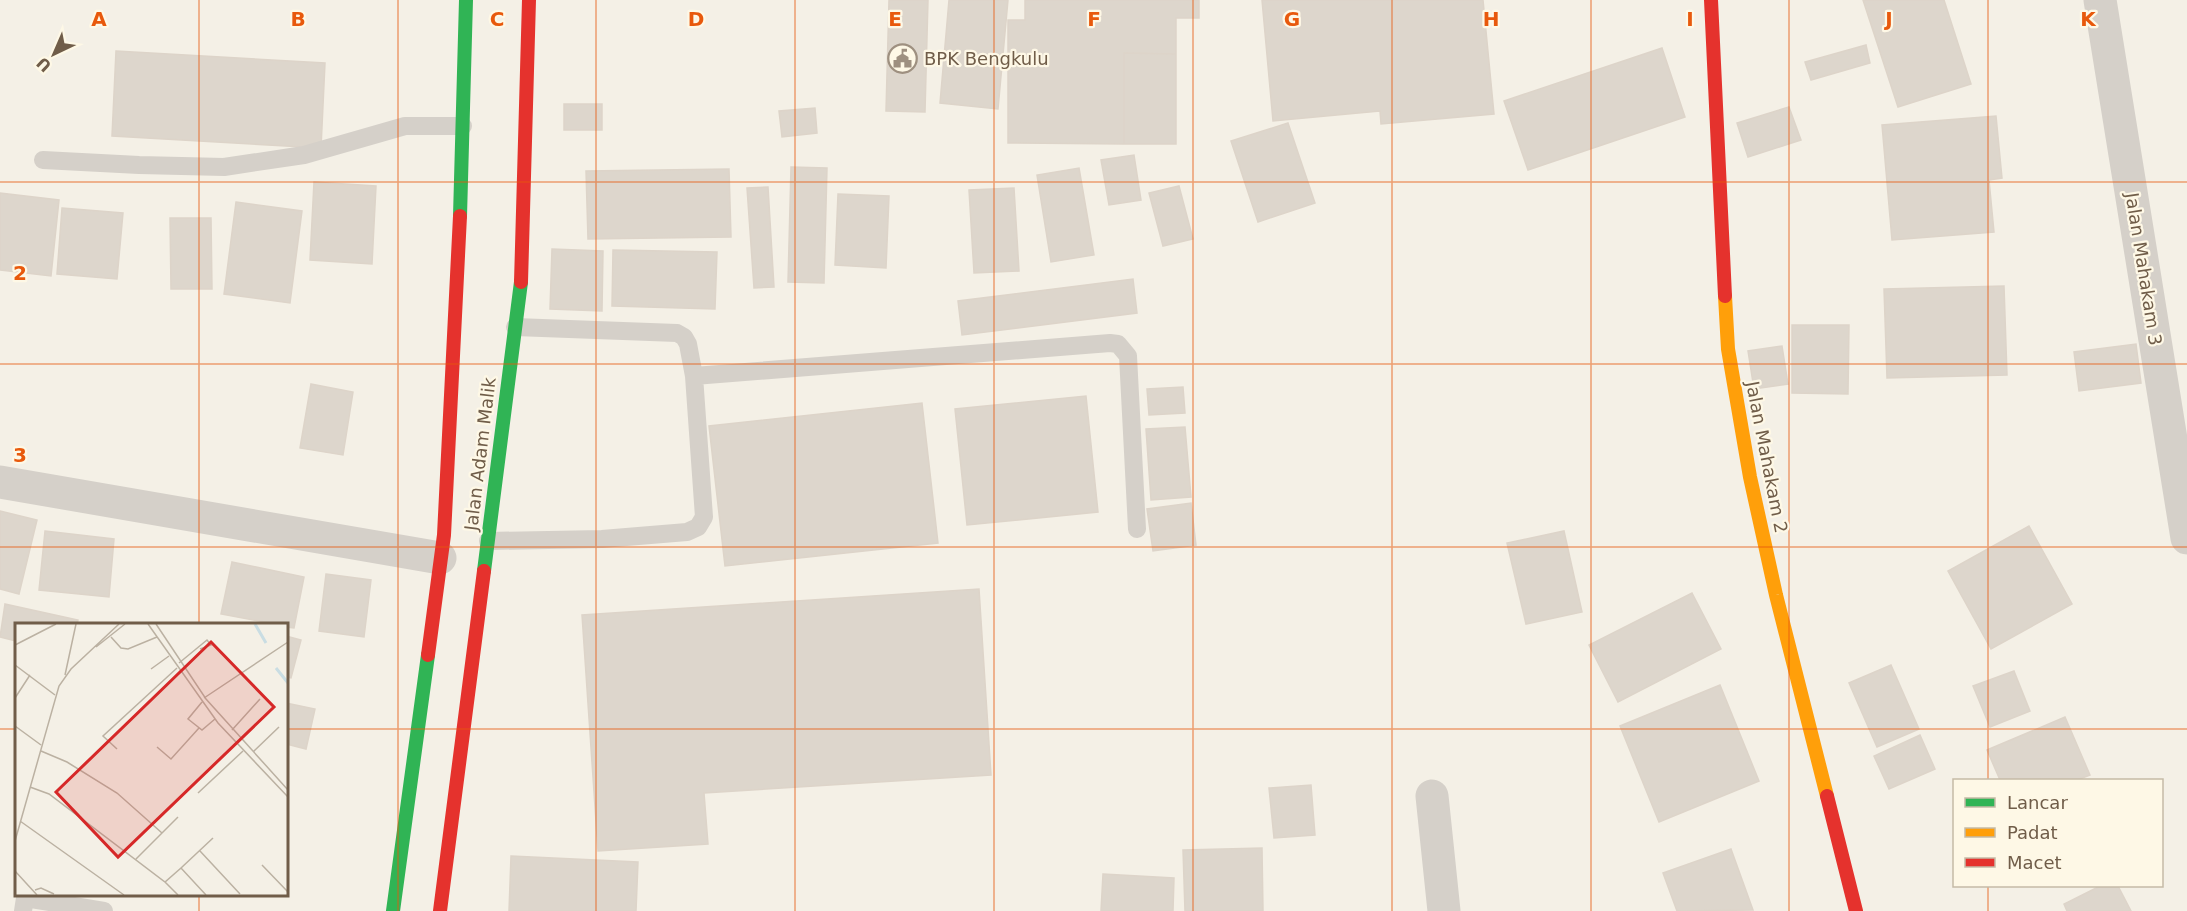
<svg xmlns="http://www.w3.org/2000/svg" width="2187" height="911" viewBox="0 0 2187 911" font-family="'DejaVu Sans',sans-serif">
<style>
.building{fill:#ddd6cc;stroke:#ddd4c9;stroke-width:1.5}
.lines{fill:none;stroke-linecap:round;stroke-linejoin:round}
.lane{stroke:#d5d0c9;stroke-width:18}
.street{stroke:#d5d0c9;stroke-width:33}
.fast{stroke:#30b455;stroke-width:14}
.slow{stroke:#ff9f0a;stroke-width:14}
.jam{stroke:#e5322d;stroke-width:14}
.grid{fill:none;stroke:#e8590c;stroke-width:1.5;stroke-opacity:0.55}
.labels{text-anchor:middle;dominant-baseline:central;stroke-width:4.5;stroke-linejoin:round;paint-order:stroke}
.poi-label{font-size:18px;fill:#705d49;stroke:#fef8e6;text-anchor:start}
.street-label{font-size:18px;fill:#705d49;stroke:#fef8e6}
.inset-river{fill:none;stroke:#c9dde3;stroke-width:3}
.inset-road{fill:none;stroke:#bbb1a2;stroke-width:1.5}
.view{fill:#d62828;fill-opacity:0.15;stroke:#d62828;stroke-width:3}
.inset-edge{fill:none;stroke:#705d49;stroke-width:3}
.grid-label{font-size:20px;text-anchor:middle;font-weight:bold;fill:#e8590c;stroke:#fef8e6;stroke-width:4.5;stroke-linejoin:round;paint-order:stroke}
</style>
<rect width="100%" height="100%" fill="#f4f0e6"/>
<path class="building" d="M889,0H928L925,112L886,111Z
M949,0H1008L998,109L940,103Z
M1025,0H1199V18H1176V54L1124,53V144L1008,143V20H1025Z
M1262,0H1483L1494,114L1381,124L1380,111L1273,121Z
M1863,0H1944L1971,84L1898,107Z
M1866,45L1870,63L1811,80L1805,62Z
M1662,48L1685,117L1528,170L1504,101Z
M116,51L325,63L321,148L112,136Z
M1124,53L1176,54V144H1124Z
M564,104H602V130H564Z
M1789,107L1801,140L1748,157L1737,123Z
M815,108L817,133L782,137L779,111Z
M1996,116L2002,178L1989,180L1994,232L1892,240L1882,125Z
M1288,123L1315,203L1258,222L1231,141Z
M1134,155L1141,200L1109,205L1101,160Z
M791,167L827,168L824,283L788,282Z
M1079,168L1094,255L1051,262L1037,175Z
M729,169L731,237L588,239L586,171Z
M314,182L376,186L372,264L310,260Z
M1179,186L1193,239L1163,246L1149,193Z
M768,187L774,287L754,288L747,188Z
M1014,188L1019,271L974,273L969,190Z
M0,193L59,200L51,276L0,270Z
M838,194L889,196L886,268L835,265Z
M236,202L302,211L290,303L224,294Z
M62,208L123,213L117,279L57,274Z
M170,218H211L212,289H171Z
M552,249L603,251L602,311L550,309Z
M613,250L717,252L715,309L612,306Z
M1133,279L1137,313L962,335L958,301Z
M2004,286L2007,375L1887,378L1884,289Z
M1792,325H1849L1848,394L1792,393Z
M2136,344L2141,383L2079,391L2074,352Z
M1782,346L1788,384L1754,389L1748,351Z
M311,384L353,392L343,455L300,448Z
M1183,387L1185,413L1149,415L1147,389Z
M1086,396L1098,512L967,525L955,409Z
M922,403L938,543L725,566L709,426Z
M1185,427L1191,497L1151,500L1146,429Z
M1191,503L1196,545L1153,551L1147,509Z
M0,511L37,520L19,594L0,589Z
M2029,526L2072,604L1991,649L1948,571Z
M45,531L114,539L109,597L39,590Z
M1564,531L1582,612L1526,624L1507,543Z
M232,562L304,577L294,628L286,627V624H275L221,614Z
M326,574L371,580L364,637L319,631Z
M979,589L991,775L704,793L708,844L598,851L582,615Z
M1692,593L1721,649L1618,702L1589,645Z
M5,604L78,620L77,624H16V641L0,637Z
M286,636L301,640L291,678L286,677Z
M1891,665L1919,729L1877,747L1849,683Z
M2014,671L2030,711L1990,727L1973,686Z
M1720,685L1759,781L1659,822L1620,726Z
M286,703L315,709L306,749L286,744Z
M2065,717L2090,775L2077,780H2000L1987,750Z
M1920,735L1935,769L1889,789L1874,756Z
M1311,785L1315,835L1274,838L1269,788Z
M1262,848L1263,911H1185L1183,850Z
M1731,849L1753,910L1677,911L1663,873Z
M511,856L638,862L636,911H509Z
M1103,874L1174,878L1173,911H1101Z
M2100,886H2118L2131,911H2067L2064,904Z"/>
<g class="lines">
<path class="lane" d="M43,160L139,165L224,167L304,155L405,126H463
M694,376L1110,343L1118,344L1128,356L1137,529
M488,541L602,539L687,532L698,527L704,517L694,376L688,344L684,337L677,333L515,327
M23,911L25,898L104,911"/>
<path class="street" d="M2100,0L2187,538
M0,482L440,558
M1432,796L1444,911"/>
<path class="fast" d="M460,216L466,0
M484,571L521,282
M393,911L428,655"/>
<path class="slow" d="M1725,296L1728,349L1750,477L1776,595L1827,796"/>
<path class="jam" d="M1711,0L1725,296
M521,282L529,0
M428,655L444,535L460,216
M1827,796L1856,911
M440,911L484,571"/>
</g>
<path class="grid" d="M199,0V624M398,0V911M596,0V911M795,0V911M994,0V911M1193,0V911M1392,0V911M1591,0V911M1789,0V911M1988,0V780M0,182H2187M0,364H2187M0,547H2187M0,729H16M286,729H2187M1988,886V911M199,894V911"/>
<defs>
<symbol id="civic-ring" viewBox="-11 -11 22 22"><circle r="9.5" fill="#fef8e6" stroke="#9e9080" stroke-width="1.5"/><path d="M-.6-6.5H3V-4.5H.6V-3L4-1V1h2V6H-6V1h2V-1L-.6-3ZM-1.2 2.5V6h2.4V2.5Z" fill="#9e9080"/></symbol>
</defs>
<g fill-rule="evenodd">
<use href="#civic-ring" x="886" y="42" width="33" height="33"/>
</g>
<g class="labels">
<g class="poi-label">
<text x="924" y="58">BPK Bengkulu</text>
</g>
<g class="street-label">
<text transform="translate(2144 269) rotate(81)">Jalan Mahakam 3</text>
<text transform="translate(480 454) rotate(-83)">Jalan Adam Malik</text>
<text transform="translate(1767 457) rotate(79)">Jalan Mahakam 2</text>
</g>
</g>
<g transform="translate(15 623)">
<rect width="273" height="273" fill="#f4f0e6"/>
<path class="inset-river" d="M240,1L251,20M261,45L273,60"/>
<path class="inset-road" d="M133,1L203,100L273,174M141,1L191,76L273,167M96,14L106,25L113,26L142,14M0,22L41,1M81,24L110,1M164,40L192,17L196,22L185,26M0,42L40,72M136,46L154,33M50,52L61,1M0,75L15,52M189,75L273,19M187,79L173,96L187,107L200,96M0,103L26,122M217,107L245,76M142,124L156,136L184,105M102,126L88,113L162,45M26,128L52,139L102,170L147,210M238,129L264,104M15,164L34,171L150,259L166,245L191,272M183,170L228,128M5,198L109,272M0,218L44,63L56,46L104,1M185,228L225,271M121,236L163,194M247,242L273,269M166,245L198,215M0,248L22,272M150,259L163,272M20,267L26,265L39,271"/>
<path class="view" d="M196,19L259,84L103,234L41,169Z"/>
<rect width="273" height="273" class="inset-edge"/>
</g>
<g class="grid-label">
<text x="99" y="26">A</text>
<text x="298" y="26">B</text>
<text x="497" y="26">C</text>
<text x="696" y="26">D</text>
<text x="895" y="26">E</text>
<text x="1094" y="26">F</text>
<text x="1292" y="26">G</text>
<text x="1491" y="26">H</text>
<text x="1690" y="26">I</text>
<text x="1889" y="26">J</text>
<text x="2088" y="26">K</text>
<text x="20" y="280">2</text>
<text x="20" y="462">3</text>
</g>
<rect x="1953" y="779" width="210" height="108" fill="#fef8e6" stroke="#c5baa7" stroke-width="1.5"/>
<rect x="1965" y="798" width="30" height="9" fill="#30b455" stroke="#c5baa7" stroke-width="1.5"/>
<text x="2007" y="809" font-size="18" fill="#705d49">Lancar</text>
<rect x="1965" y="828" width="30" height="9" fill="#ff9f0a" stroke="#c5baa7" stroke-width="1.5"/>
<text x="2007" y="839" font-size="18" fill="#705d49">Padat</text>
<rect x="1965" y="858" width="30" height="9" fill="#e5322d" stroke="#c5baa7" stroke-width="1.5"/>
<text x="2007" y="869" font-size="18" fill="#705d49">Macet</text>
<g transform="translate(54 54) rotate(224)" stroke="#fef8e6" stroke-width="4.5" paint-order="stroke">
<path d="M0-4.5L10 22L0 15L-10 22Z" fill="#705d49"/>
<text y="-9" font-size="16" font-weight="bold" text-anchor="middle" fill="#705d49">U</text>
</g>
</svg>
